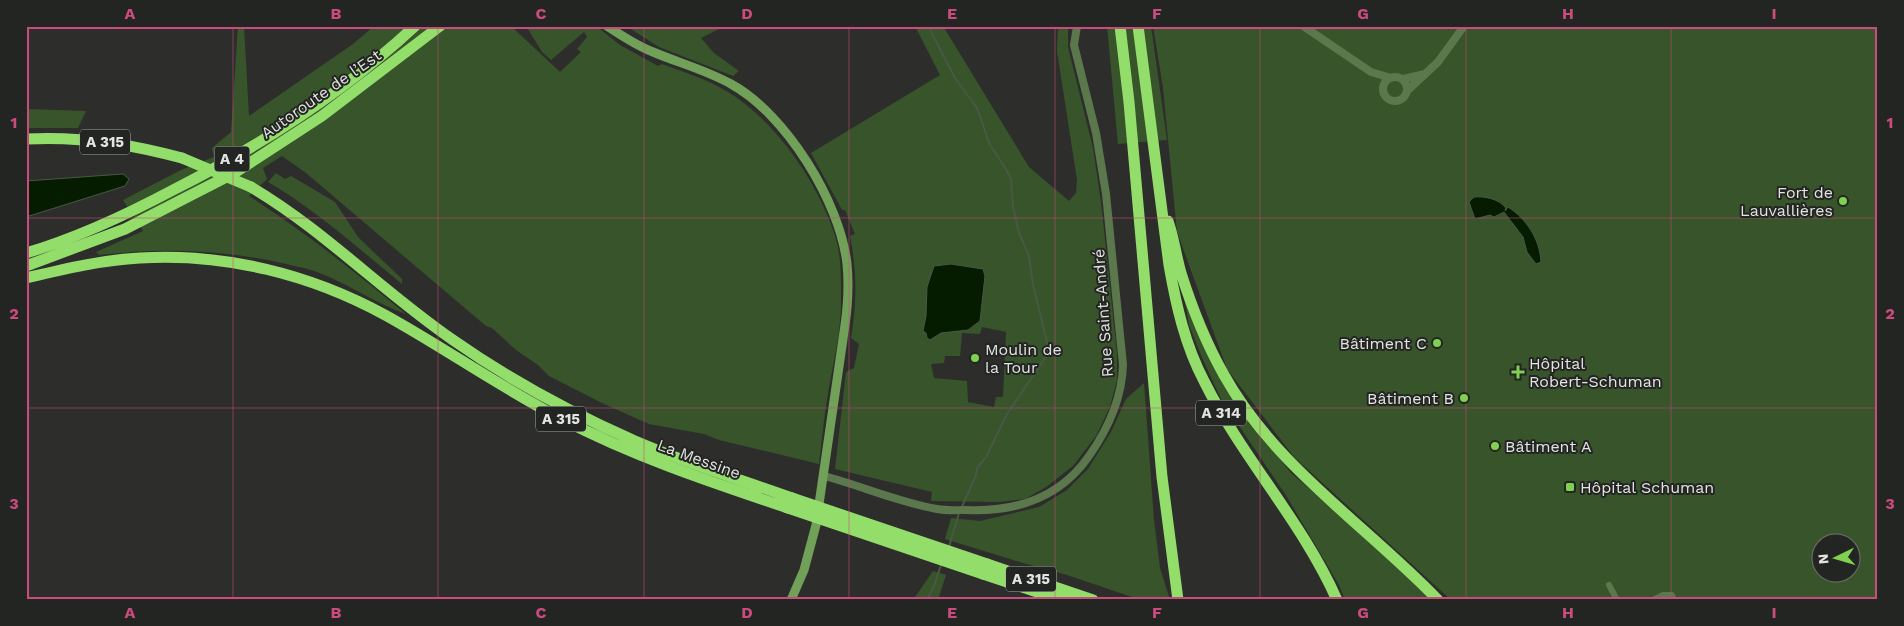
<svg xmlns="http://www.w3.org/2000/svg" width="1904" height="626" viewBox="0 0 1904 626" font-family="'Work Sans',sans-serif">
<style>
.green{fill:#38542a;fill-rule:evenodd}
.water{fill:#061c00;stroke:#485844}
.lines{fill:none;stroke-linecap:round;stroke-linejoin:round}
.stream{stroke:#485844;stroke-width:2}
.minor{stroke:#5a784b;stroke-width:6}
.tertiary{stroke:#5a784b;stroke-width:8}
.secondary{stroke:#71a159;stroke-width:9}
.motorway{stroke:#93de6b;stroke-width:11}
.motorway-bridge{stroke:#93de6b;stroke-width:11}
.grid{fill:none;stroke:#ca4b7d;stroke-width:1;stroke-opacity:0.55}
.poi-dot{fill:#80d052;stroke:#232522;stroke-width:2}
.labels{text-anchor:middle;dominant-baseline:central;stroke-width:4;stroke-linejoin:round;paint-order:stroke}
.shield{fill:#232522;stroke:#a9aba8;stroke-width:1}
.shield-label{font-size:15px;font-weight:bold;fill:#e3e4e2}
.street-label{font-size:16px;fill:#e3e4e2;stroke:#232522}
.poi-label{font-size:16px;fill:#e3e4e2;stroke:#232522;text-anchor:start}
.neatline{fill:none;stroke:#ca4b7d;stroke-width:2}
.grid-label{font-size:16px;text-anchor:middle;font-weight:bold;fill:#ca4b7d}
</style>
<rect width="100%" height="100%" fill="#2d2e2c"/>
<path class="green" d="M238,26H244L249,116L353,44L374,26H511L560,72L581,52L577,49L587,37L584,32L551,60L542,52L526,26H596L620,45L658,66L662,64C684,72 707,79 728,92C776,121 820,185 836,239C842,260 841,285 841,307C840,336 833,364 828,393C824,416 822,440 819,464L719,440L704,434L649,424L602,403L549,376L538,365L516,350L492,328L486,326L306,173L282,156L263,168L267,179L249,196C305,232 355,272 406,314C374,303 346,282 314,271C302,267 289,265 277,262C216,249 160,248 99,255L96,252L143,231L123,200L181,170L214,157L212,148L231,132Z
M626,26H725L701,38L714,53L739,71L733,76L659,47Z
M915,26H943L1029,167L1069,201L1076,193L1077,180L1057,51L1058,26H1068V47L1093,148L1101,202L1117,353V380L1110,407L1096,436L1073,466L1046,487L1025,499L1000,502L931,501L932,492L835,469L846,372L854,368L859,344L851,338C857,303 857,270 850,236L855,234L845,210H842L811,153L940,75ZM982,327L1006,332L1003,397H996L994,407L968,402L967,381L934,378L931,364L944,363L945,356H960L962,333L980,334Z
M1107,26H1151L1167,140L1118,144Z
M1153,26H1878V600H1451L1294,457L1227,369L1177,232L1163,88ZM1822,544H1852V574H1822Z
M26,109L86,111L78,128H26Z
M276,173L285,179L291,176L335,202L358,237L402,279V284C358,248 316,210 268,182Z
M1184,297L1230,396L1291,473L1404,571L1432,600H1345L1339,585L1287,497L1221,399L1203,360L1189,325Z
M1144,383L1154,520L1160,568L1170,600H1141L1064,574L1023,563L945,539L951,518L980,521L1039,507L1067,490L1088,469L1111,432L1126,399Z
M933,571L946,575L938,600H913Z"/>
<path class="water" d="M123,174L129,179L125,186L26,217V181Z
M1474,197C1485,196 1499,199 1506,208L1505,211L1508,207C1527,219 1540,240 1541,262L1536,264L1527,252L1523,237L1504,212L1494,217L1490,215L1475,219L1469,202Z
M951,264L983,269L985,276L980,321L968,330L941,333L930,340L927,338L926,333L923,331L926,316L927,287L934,266Z"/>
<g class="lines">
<path class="stream" d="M928,26L955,78L977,108L990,145L1006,169L1011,179L1013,207L1019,233L1029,256L1033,285L1047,342V355L1007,414L986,457L977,468L976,475L961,509
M949,547L959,513
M927,600L934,586L941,565"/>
<path class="minor" d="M1609,585L1617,600
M1653,600L1663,595H1672L1674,600"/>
<path class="tertiary" d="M1303,26L1371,72L1391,78
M1383 89a12 12 0 1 1 24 0a12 12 0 1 1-24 0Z
M1403,79L1425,74
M1408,90L1438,62L1464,26
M824,476C862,486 898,502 937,509C947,511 957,510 967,510C1017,512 1060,498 1089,456C1108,429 1122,398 1123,365L1106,194L1096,133L1074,45L1077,26"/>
<path class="secondary" d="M607,26C622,36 637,46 653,52C679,63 706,70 731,84C786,114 840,202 847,264C849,285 848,304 845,325L816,525L804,570L791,600"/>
<path class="motorway" d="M1120,26L1129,102L1162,477L1178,600
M1138,26L1169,265C1176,305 1185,345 1204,381C1242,458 1302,521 1337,600
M26,139C79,136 131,144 182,158
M251,187C324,230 383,292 453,340C510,380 571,413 635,441C686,463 739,479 792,498
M1168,221C1174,238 1176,256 1181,273C1192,308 1206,343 1224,375C1275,467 1367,526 1438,600
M26,253C77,238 126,215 173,190C260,146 343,93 415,26
M26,266L125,229L236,172L322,116L440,26
M26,278C64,269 101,260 140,258C225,253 310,274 385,315C445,348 501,388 562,419C635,457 711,482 788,508
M987,564L1093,600
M983,574L1061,600"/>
<path class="motorway-bridge" d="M182,158L251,187
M792,498L987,564
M788,508L983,574"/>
</g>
<path class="grid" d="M233,26V600M438,26V600M644,26V600M849,26V600M1055,26V600M1260,26V600M1466,26V600M1671,26V600M26,218H1878M26,408H1878"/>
<g class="poi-dot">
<circle cx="1843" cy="201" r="5"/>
<circle cx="1437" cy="343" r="5"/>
<circle cx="975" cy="358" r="5"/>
<path d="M1515.5 364.5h5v5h5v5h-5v5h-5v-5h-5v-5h5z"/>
<circle cx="1464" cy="398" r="5"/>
<circle cx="1495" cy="446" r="5"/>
<rect x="1565" y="482" width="10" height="10" rx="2.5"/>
</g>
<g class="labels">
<g class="shield">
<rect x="80" y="129.5" width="50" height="25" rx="4"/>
<rect x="214.5" y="146.5" width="35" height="25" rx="4"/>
<rect x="1196" y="400.5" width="50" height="25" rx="4"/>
<rect x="536" y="406.5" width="50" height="25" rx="4"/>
<rect x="1006" y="566.5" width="50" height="25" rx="4"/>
</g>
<g class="shield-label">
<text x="105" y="142">A 315</text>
<text x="232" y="159">A 4</text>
<text x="1221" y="413">A 314</text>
<text x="561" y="419">A 315</text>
<text x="1031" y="579">A 315</text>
</g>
<g class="street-label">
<text transform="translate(321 94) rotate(-35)">Autoroute de l’Est</text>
<text transform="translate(1103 313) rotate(-94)">Rue Saint-André</text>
<text transform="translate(699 459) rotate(20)">La Messine</text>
</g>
<g class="poi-label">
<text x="1833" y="192" text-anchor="end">Fort de<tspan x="1833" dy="18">Lauvallières</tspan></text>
<text x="1427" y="343" text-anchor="end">Bâtiment C</text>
<text x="985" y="349">Moulin de<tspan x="985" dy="18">la Tour</tspan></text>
<text x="1529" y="363">Hôpital<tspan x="1529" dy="18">Robert-Schuman</tspan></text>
<text x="1454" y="398" text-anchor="end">Bâtiment B</text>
<text x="1505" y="446">Bâtiment A</text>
<text x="1580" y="487">Hôpital Schuman</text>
</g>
</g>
<rect width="1904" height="626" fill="none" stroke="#232522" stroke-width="55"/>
<g transform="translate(1836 558) rotate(265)"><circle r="24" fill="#232522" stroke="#70716f"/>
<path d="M0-4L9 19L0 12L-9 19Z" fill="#80d052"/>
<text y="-8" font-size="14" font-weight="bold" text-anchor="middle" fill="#e3e4e2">N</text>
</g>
<rect x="28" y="28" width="1848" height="570" class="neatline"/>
<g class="grid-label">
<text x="130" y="19">A</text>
<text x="336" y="19">B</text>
<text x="541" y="19">C</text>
<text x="747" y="19">D</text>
<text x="952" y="19">E</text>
<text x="1157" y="19">F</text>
<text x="1363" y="19">G</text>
<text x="1568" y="19">H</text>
<text x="1774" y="19">I</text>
<text x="14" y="128">1</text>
<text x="1890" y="128">1</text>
<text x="14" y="319">2</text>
<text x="1890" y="319">2</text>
<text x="14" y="509">3</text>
<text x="1890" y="509">3</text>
<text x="130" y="618">A</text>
<text x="336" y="618">B</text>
<text x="541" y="618">C</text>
<text x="747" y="618">D</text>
<text x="952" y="618">E</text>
<text x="1157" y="618">F</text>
<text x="1363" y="618">G</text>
<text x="1568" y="618">H</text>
<text x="1774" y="618">I</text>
</g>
</svg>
